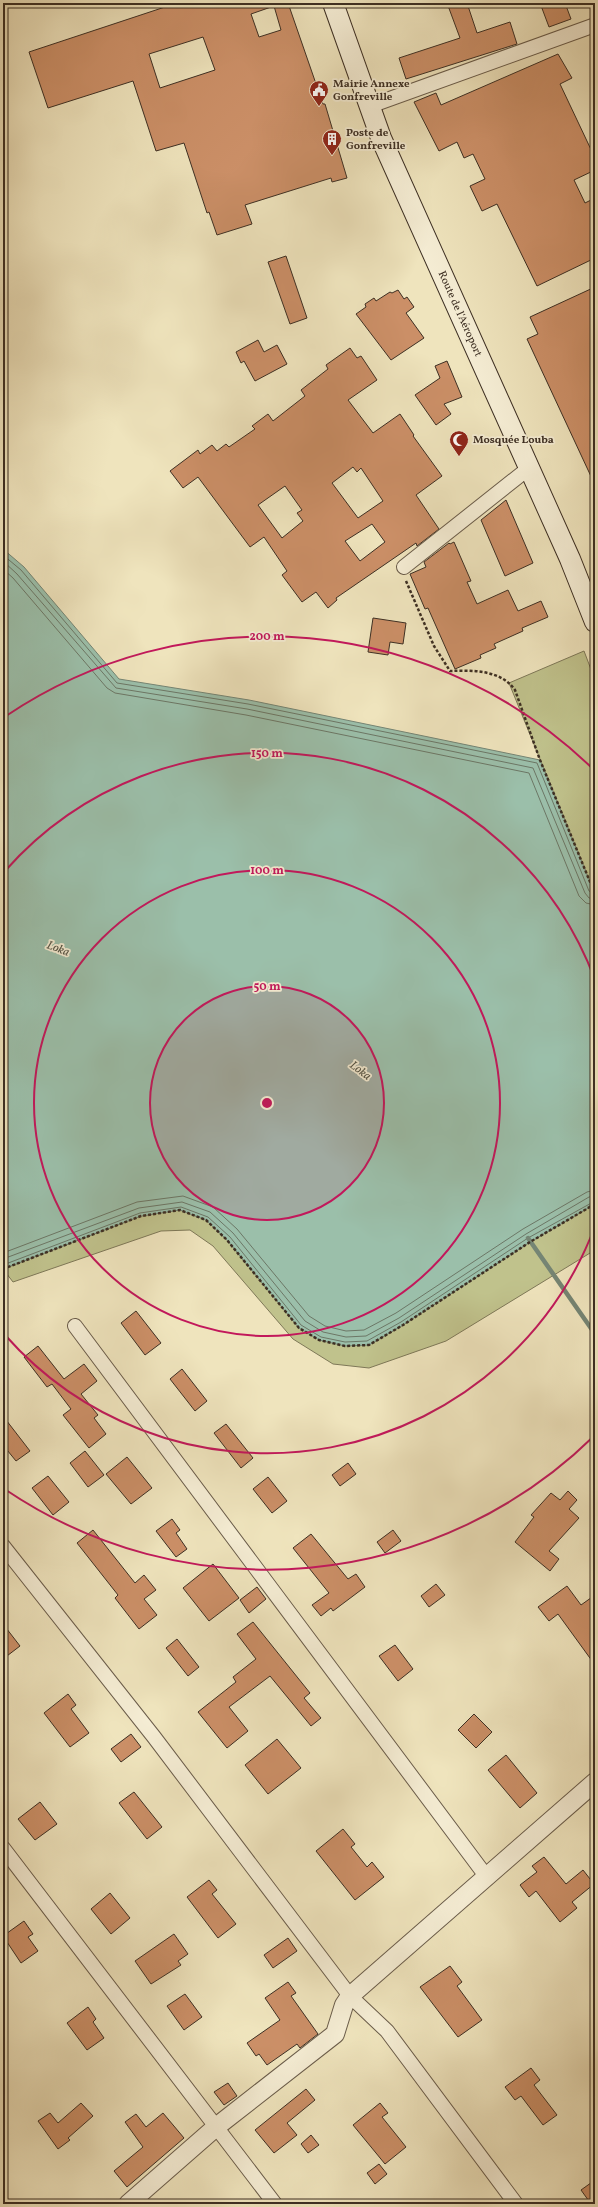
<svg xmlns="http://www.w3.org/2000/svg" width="598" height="2207" viewBox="0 0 598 2207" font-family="Vollkorn,serif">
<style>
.green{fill:#c0c28c;stroke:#7e7858}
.water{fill:#9bbfaa;stroke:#758574}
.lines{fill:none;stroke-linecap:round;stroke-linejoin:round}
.shore{stroke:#6c7766;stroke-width:1}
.stream{stroke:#758574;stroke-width:4.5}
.building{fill:#cb8f67;stroke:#3d2f23;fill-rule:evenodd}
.minor-casing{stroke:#6a5c4a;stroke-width:16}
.tertiary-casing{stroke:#6a5c4a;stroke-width:20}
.secondary-casing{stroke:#3d2f23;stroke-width:22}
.path{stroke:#3d2f23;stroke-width:2.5;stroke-dasharray:3 2;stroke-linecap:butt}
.minor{stroke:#f5edd4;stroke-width:14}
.tertiary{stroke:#f5edd4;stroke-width:18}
.secondary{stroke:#f5edd4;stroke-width:20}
.ring{fill:none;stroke:#c2185b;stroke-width:2}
.labels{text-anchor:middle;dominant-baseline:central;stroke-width:3.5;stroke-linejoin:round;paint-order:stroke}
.poi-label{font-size:11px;font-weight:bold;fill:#3d2f23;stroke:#f5edd4;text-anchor:start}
.street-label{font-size:11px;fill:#3d2f23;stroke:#f5edd4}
.water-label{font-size:12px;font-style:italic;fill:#545345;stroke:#f5edd4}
.centre{fill:#c2185b;stroke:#f5edd4;stroke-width:2}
.ring-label{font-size:12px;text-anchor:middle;font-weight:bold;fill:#c2185b;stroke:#f5edd4;stroke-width:3.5;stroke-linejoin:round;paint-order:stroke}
</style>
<rect width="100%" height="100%" fill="#efe4bd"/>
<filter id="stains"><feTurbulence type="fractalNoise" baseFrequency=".005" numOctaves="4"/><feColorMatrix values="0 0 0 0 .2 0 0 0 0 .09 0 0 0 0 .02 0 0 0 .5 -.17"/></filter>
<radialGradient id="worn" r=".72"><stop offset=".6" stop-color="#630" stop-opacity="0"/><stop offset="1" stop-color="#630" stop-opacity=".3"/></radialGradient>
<path class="green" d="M584,651L595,680V894L509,683Z
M595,1204V1250L446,1341L369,1368L333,1364L293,1339L213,1246L190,1230L161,1231L13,1282L3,1269L141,1216L180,1210L206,1220L227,1240L299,1328L369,1345L403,1325L530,1242Z"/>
<path class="water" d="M3,549L24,567L119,679L249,700L540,760L595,894V1204L530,1242L403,1325L369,1345L345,1346L319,1340L299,1328L227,1240L206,1220L180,1210L141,1216L3,1269Z"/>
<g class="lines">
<path class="shore" d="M3,555L21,570L117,683L248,704L537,763L589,891L595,894
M3,561L17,574L116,688L247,709L533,768L585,893L589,898L595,899
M3,569L13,578L107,688L115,693L246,715L529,773L579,896L586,903L595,905
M3,1253L137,1202L183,1196L213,1207L237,1229L309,1316L325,1326L346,1331L364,1330L396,1313L523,1229L587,1192L595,1190
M3,1259L139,1208L182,1202L210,1212L233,1233L305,1321L323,1332L346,1337L366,1336L399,1318L526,1234L589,1197L595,1196
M3,1265L140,1213L181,1207L208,1217L230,1237L301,1325L321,1337L345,1342L367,1341L401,1322L528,1238L595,1201"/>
<path class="stream" d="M528,1238L595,1334"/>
</g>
<path class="building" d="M177,3H180L181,7L193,3H288L323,104H325L347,178L332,182L331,178L245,205L252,224L217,235L209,212L207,213L184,143L156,151L133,81L48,108L29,52ZM274,6L281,30L259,37L251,14ZM203,37L215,70L160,88L149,54Z
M447,3H467L477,33L510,22L517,44L406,79L399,58L460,38Z
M540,3H565L571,19L549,27Z
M558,54L572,78L560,84L595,158V170L574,180L585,203L595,198V258L537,286L497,204L482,211L470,186L485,179L473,154L464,158L457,142L439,151L414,102L436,93L441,105Z
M286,256L307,318L290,324L268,262Z
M595,287V485L527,339L538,334L530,317Z
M398,290L404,299L407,297L414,307L406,313L424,338L391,360L356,314L366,307L365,304L374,298L376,301L390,292L392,293Z
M258,340L264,352L277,345L287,364L255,381L244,361L241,363L236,352Z
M350,348L357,358L361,356L377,380L348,400L373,433L400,414L414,435L413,436L442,476L416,495L439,529L417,546L416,543L336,598L337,600L328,608L316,592L302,602L282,575L287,571L264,537L250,547L198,477L183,488L170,471L198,450L200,454L212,445L217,451L226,444L229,447L255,429L252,426L268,414L273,421L305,396L301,390L328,369L326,365ZM353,467L357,472L361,468L383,501L358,518L332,483ZM285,486L302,510L297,513L303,521L282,538L258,505ZM372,524L385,542L360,561L345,541Z
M447,361L462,397L444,404L451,414L436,425L415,395L440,378L435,366Z
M506,500L533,563L505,576L481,520Z
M454,542L471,581L467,582L477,604L508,590L518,611L541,601L548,617L522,628L523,631L494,644L496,648L480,655L481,658L455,669L428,608L425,609L410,574L426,567L424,562L449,543L450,544Z
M373,618L406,623L403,644L390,642L388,655L368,652Z
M136,1311L161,1343L145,1355L121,1323Z
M38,1346L64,1379L84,1364L97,1381L81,1394L98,1415L94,1418L106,1434L89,1448L63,1415L71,1409L52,1384L47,1387L24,1357Z
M182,1369L207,1401L195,1411L170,1379Z
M3,1416L30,1451L16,1461L3,1445Z
M226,1424L253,1458L241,1468L214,1433Z
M85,1451L104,1475L88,1487L70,1463Z
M127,1457L152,1488L131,1504L106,1474Z
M348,1463L356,1474L340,1486L332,1475Z
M48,1476L69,1502L53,1515L32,1488Z
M268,1477L287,1501L272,1513L253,1489Z
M568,1491L577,1500L569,1509L579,1518L549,1551L559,1559L550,1571L515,1542L534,1517L531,1515L551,1493L560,1500Z
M172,1519L180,1530L176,1533L187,1549L176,1557L156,1531Z
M93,1530L135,1583L144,1575L156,1590L144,1599L157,1615L139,1629L115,1598L118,1595L77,1543Z
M393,1530L401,1541L385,1553L377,1542Z
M311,1534L348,1579L356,1574L365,1587L333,1611L331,1608L321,1616L312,1605L329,1593L293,1548Z
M213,1564L239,1598L209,1621L183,1588Z
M436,1584L445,1595L429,1607L421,1596Z
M567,1586L581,1605L595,1595V1665L558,1614L549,1621L538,1607Z
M257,1587L266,1599L249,1613L240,1600Z
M253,1622L310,1693L304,1698L321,1718L311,1726L270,1676L229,1707L248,1731L227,1748L198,1712L236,1682L233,1677L256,1659L237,1634Z
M3,1624L20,1646L3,1659Z
M177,1639L199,1667L188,1676L166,1648Z
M395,1645L413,1669L398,1681L379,1656Z
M68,1694L76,1705L71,1709L89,1733L70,1747L44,1713Z
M474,1714L492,1732L476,1748L458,1730Z
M131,1734L141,1747L121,1762L111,1749Z
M277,1739L301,1768L268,1794L245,1765Z
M506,1755L537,1793L520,1808L488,1770Z
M134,1792L162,1827L147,1839L119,1803Z
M40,1802L57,1824L35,1840L18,1819Z
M343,1829L355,1844L351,1847L367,1867L372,1862L384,1877L355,1900L316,1851Z
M544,1857L566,1884L583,1870L594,1884L572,1902L577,1908L560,1922L536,1891L529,1897L520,1885L537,1872L532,1866Z
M209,1880L217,1890L212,1894L236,1924L218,1938L187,1897Z
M110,1893L130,1918L111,1934L91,1909Z
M24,1921L33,1934L28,1937L38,1951L21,1963L3,1936Z
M174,1934L188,1954L178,1961L181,1965L151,1984L135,1961Z
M288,1938L297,1951L273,1968L264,1955Z
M450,1966L462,1982L457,1986L482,2020L458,2037L420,1987Z
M288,1982L296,1993L291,1996L318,2034L300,2048L297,2044L267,2065L259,2054L256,2056L247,2043L280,2020L265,1998Z
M185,1994L202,2017L184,2030L167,2006Z
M88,2007L96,2019L93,2022L104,2038L87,2050L67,2023Z
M531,2068L540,2080L534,2085L557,2115L543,2125L521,2096L515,2100L505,2087Z
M228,2083L237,2096L224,2105L214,2092Z
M306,2089L315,2100L287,2123L297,2135L274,2153L255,2130Z
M81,2103L93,2116L68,2138L70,2140L58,2149L38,2121L50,2113L58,2123Z
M380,2103L388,2113L382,2117L406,2147L385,2164L353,2125Z
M163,2113L184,2138L127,2187L114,2171L143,2147L125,2122L136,2114L146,2127Z
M311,2135L319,2145L308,2153L301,2144Z
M379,2164L387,2174L375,2184L367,2173Z
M595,2180V2204H591L581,2190Z"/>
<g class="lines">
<defs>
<path id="minor" d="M370,106L595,25
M404,567L529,468
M75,1326L486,1876
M3,1546L154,1737L350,1996L387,2031L516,2204
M3,1848L275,2204"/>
<path id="tertiary" d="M128,2204L216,2127L335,2034L344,2005L350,1996L595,1782"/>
<g id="secondary">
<path id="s1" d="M333,3L381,138L570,559L595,622"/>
</g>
</defs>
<use href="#minor" class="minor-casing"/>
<use href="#tertiary" class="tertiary-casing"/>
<use href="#secondary" class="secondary-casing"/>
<path class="path" d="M406,581L434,646L450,671C473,670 501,670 515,690L540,760L595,894
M3,1269L141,1216L180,1210L206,1220L227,1240L299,1328L319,1340L345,1346L369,1345L403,1325L530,1242L595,1204"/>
<use href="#minor" class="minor"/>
<use href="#tertiary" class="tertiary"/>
<use href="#secondary" class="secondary"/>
</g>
<circle cx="267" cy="1103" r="117" fill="#c2185b" fill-opacity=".12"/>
<g class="ring">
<circle cx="267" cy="1103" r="117"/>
<circle cx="267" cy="1103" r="233"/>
<path d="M595 1226A350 350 0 0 1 5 1335M5 871A350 350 0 0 1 595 980"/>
<path d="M594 1436A467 467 0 0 1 6 1490M6 716A467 467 0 0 1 594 770"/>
</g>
<defs>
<symbol id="civic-pin" viewBox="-11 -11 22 30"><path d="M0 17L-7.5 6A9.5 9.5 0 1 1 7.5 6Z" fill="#8f2418" stroke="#f5edd4"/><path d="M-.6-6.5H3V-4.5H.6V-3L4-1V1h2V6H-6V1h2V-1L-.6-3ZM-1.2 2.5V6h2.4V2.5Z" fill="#fff"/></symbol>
<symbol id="building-pin" viewBox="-11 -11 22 30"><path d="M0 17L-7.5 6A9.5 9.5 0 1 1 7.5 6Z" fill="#8f2418" stroke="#f5edd4"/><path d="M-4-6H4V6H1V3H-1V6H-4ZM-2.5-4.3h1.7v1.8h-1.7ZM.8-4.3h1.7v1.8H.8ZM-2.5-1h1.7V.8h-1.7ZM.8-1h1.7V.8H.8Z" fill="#fff"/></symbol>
<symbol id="mosque-pin" viewBox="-11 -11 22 30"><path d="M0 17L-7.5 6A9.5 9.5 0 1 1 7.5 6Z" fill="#8f2418" stroke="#f5edd4"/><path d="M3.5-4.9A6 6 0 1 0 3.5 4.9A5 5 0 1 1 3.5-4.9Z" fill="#fff"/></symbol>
</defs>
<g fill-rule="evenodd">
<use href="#civic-pin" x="308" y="79" width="22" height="30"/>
<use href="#building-pin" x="321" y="128" width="22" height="30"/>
<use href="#mosque-pin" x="448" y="429" width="22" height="30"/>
</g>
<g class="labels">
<g class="poi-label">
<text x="333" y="84">Mairie Annexe<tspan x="333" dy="13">Gonfreville</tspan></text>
<text x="346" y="133">Poste de<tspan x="346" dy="13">Gonfreville</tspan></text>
<text x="473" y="440">Mosquée Louba</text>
</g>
<g class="street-label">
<text stroke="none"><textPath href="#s1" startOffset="336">Route de l'Aéroport</textPath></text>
</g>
<g class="water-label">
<text transform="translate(58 949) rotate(21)">Loka</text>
<text transform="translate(360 1071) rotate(37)">Loka</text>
</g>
</g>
<circle cx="267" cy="1103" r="6" class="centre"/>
<g class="ring-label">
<text x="267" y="640">200 m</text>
<text x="267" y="757">150 m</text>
<text x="267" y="874">100 m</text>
<text x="267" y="990">50 m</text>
</g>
<rect width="598" height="2207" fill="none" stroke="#efe4bd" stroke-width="16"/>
<rect x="4" y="4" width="590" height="2199" fill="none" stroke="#3d2f23" stroke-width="2"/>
<rect x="8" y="8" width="582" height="2191" fill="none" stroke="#3d2f23"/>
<rect width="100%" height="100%" filter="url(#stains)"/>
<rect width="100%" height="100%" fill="url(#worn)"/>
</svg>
